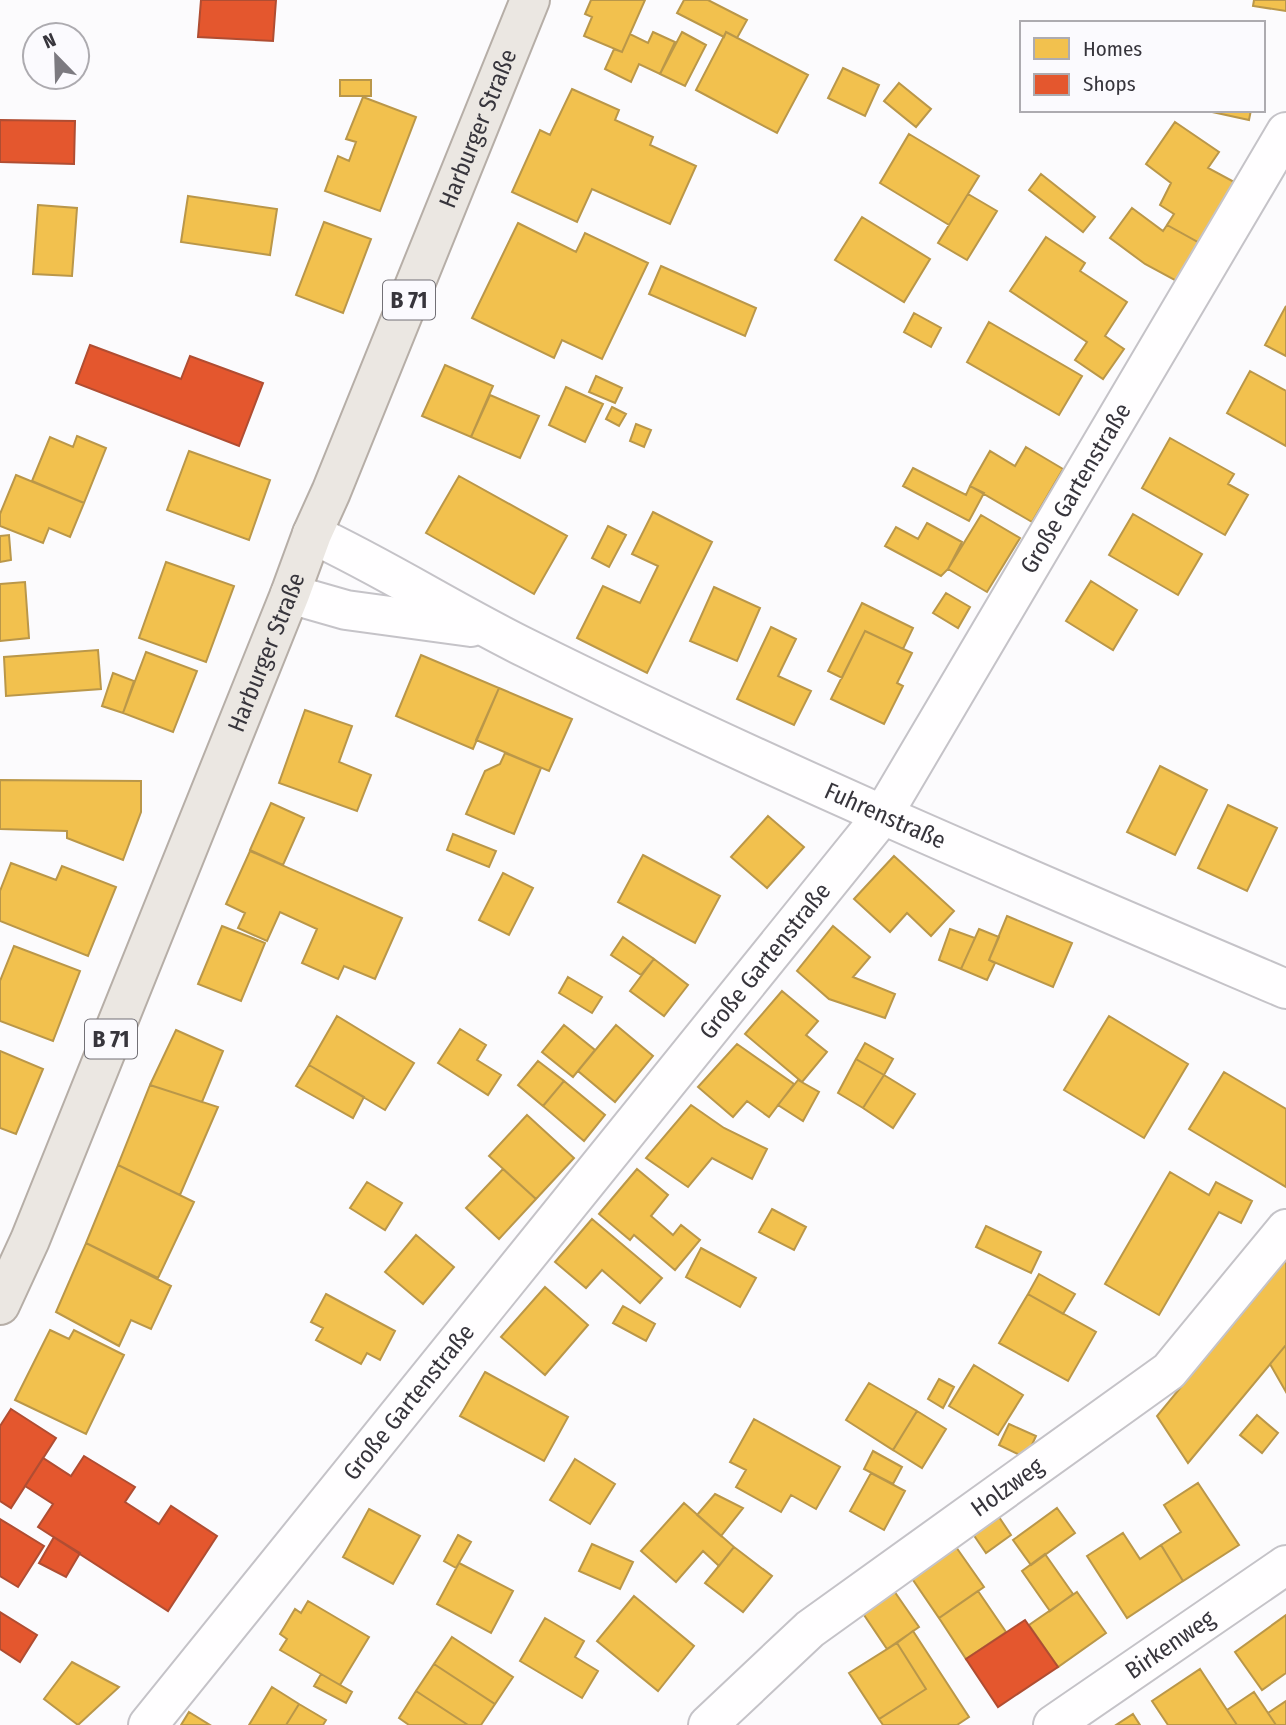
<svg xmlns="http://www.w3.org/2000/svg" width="1286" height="1725" viewBox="0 0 1286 1725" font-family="'Fira Sans Condensed',sans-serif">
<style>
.homes{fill:#f2c14e;stroke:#ba9749;stroke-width:2}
.shops{fill:#e4572e;stroke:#b04d32;stroke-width:2}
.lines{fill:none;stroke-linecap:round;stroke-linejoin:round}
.minor-casing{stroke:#c5c3c8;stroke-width:42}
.major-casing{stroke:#b6aea7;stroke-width:42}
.minor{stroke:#fffeff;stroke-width:38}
.major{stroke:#ebe7e2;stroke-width:38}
.labels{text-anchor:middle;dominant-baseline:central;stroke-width:7;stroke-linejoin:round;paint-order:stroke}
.shield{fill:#fbfafe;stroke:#727076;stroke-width:2}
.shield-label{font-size:23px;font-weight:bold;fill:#37353c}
.street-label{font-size:24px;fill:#37353c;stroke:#fbfafe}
</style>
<rect width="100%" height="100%" fill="#fcfbfd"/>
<path class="homes" d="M591,0H645L622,52L584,36L592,17L585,14Z
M684,0H708L747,20L737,38L726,32L724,37L677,13Z
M1254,0H1286V11L1253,6Z
M653,32L675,42L660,74L639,64L631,82L605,69L614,49L622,52L630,34L648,43Z
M682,32L706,45L685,86L660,74Z
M726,32L808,75L777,133L696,90Z
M843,68L879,85L865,116L828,98Z
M340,80H371V96H340Z
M899,83L931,109L916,127L884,101Z
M572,89L619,110L615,120L653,137L650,145L696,166L670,224L592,189L577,222L512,192L540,130L550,135Z
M363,97L416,117L380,211L325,191L338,156L349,161L356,142L346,139Z
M1203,110H1251L1249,120Z
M1175,122L1219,152L1208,168L1236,183L1203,245L1167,225L1174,214L1160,205L1171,183L1146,164Z
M909,134L979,176L949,225L880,183Z
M1041,174L1095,217L1083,232L1029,190Z
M968,194L997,211L967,260L938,243Z
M188,196L277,209L270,255L181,242Z
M38,205L77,208L72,276L33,274Z
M1132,208L1163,231L1167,225L1203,245L1182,284L1145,264L1110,238Z
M862,217L930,259L904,302L835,260Z
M324,222L371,239L343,313L296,295Z
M518,223L576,252L585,233L648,263L602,359L562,340L554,358L472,318Z
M1046,237L1085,263L1080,271L1127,302L1105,336L1124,349L1103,379L1075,360L1087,342L1010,291Z
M661,266L756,308L745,336L649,294Z
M1286,306V356L1265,345Z
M914,313L941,328L931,347L904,332Z
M989,322L1082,376L1059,415L967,362Z
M445,365L493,386L471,437L422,416Z
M1250,371L1286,391V446L1227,413Z
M596,376L622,388L615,403L589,392Z
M566,387L603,404L585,442L549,425Z
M490,395L539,416L520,458L471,437Z
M612,407L626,414L619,426L606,419Z
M636,424L651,430L644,447L630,441Z
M77,436L106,448L84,503L32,481L50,437L73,447Z
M1170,438L1234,474L1228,484L1248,495L1225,535L1142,488Z
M1026,447L1063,469L1032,522L970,486L990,451L1015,466Z
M189,451L270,480L249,540L167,510Z
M913,468L966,495L970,486L984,493L969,521L903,486Z
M16,475L84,503L70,537L49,528L43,543L0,526V514Z
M459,476L567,536L534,594L426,533Z
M653,512L712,542L647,673L577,638L603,586L640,603L658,566L632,554Z
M1133,514L1202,554L1178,595L1109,555Z
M981,515L1020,538L987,592L948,569Z
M927,523L962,542L948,569L941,576L885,546L896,527L918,539Z
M608,526L626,535L609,567L592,558Z
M9,535L11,560L0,562V536Z
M166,562L234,586L206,662L139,638Z
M1091,581L1137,610L1113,650L1066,621Z
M25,582L29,638L0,641V584Z
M714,587L760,608L737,661L690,641Z
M946,593L970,607L958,628L933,613Z
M862,603L913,628L903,649L865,631L842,678L828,671Z
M771,627L796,639L778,676L811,691L794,725L737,699Z
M865,631L912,653L897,683L903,686L884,724L831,699Z
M98,650L101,689L6,696L4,657Z
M146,652L197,671L173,732L123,713Z
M421,655L499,688L473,749L396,716Z
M113,673L134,681L123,713L102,706Z
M499,688L572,719L549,771L476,740Z
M305,710L352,726L339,762L371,775L357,811L279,783Z
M505,753L541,768L514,834L466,814L485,771L500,764Z
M1160,766L1207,790L1175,855L1127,832Z
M0,780L141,781V812L123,860L67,838V831L0,829Z
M271,803L304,818L283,865L250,850Z
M1228,805L1277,828L1247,891L1198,868Z
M768,816L804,847L767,888L731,857Z
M453,834L496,851L489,867L447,850Z
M250,851L402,918L375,979L344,966L338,979L302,963L317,929L280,912L267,941L238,928L245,913L226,904Z
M643,855L720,896L695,943L618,902Z
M894,856L954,911L931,936L907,913L890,932L854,899Z
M11,863L56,880L62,866L116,887L88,956L0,921V891Z
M503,873L533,888L509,935L479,920Z
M1007,916L1072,943L1053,987L989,960Z
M222,926L265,943L241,1001L198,984Z
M833,926L870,957L853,977L895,994L885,1018L829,999L797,971Z
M950,929L975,938L961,969L939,960Z
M979,929L999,937L989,960L995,963L987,980L961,969Z
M623,937L654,959L641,975L611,955Z
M14,946L80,971L53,1041L0,1021V981Z
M654,959L688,985L664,1016L630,991Z
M568,977L602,997L592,1013L559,993Z
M782,991L818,1021L806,1035L827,1052L802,1082L745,1034Z
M337,1016L414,1063L385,1110L309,1065Z
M1109,1016L1188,1064L1144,1138L1064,1090Z
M564,1025L595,1050L573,1077L542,1052Z
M616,1025L653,1056L615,1102L578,1071Z
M460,1029L486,1045L477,1060L501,1075L488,1095L438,1063Z
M176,1030L223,1051L202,1102L150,1085Z
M865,1043L893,1059L884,1075L856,1059Z
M737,1044L794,1084L769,1117L747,1101L733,1117L698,1087Z
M0,1051L43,1069L16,1134L0,1128Z
M856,1059L884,1075L863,1108L838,1093Z
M538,1061L564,1081L543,1106L518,1085Z
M309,1065L364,1097L353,1118L296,1086Z
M1224,1072L1286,1109V1187L1189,1129Z
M884,1075L915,1094L893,1128L863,1108Z
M798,1080L819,1092L803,1121L778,1105Z
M564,1081L605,1115L584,1141L543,1106Z
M150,1085L218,1107L180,1195L118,1165Z
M691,1105L724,1128L767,1149L752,1179L712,1158L688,1187L646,1158Z
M527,1115L574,1158L536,1199L489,1156Z
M118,1165L194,1202L158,1278L86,1243Z
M503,1169L536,1199L499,1239L466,1208Z
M637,1169L668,1195L651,1216L673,1235L681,1225L700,1240L675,1270L634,1235L630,1240L599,1214Z
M1170,1172L1209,1195L1216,1182L1252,1201L1241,1223L1219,1212L1159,1315L1105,1284Z
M367,1182L402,1203L385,1230L350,1208Z
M772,1209L806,1227L794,1250L759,1232Z
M592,1219L662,1278L640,1303L602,1270L586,1288L555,1262Z
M986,1226L1041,1252L1031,1273L976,1247Z
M416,1235L454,1267L423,1304L385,1272Z
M86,1243L171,1286L151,1329L131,1320L119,1346L56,1312Z
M701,1248L756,1278L740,1307L686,1277Z
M1286,1260V1345L1188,1463L1157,1416Z
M1039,1274L1075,1294L1063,1314L1028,1294Z
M545,1287L588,1325L545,1375L501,1337Z
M326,1294L395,1331L380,1360L367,1353L361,1364L316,1340L323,1328L311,1322Z
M1028,1294L1096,1332L1068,1381L999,1343Z
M623,1306L655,1324L646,1341L613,1323Z
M50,1330L69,1339L74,1330L124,1355L86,1434L15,1400Z
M1286,1345V1392L1270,1364Z
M974,1365L1023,1395L998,1435L949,1406Z
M485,1372L568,1417L544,1461L460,1416Z
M939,1379L954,1387L943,1408L928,1399Z
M869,1383L917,1411L893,1450L846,1420Z
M917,1411L946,1429L922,1468L893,1450Z
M1257,1415L1278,1433L1262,1453L1240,1435Z
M754,1419L840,1467L816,1509L791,1495L781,1512L736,1487L746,1470L730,1462Z
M1009,1424L1036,1436L1026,1458L999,1445Z
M873,1451L902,1467L893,1484L864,1469Z
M575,1459L615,1484L590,1524L550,1500Z
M871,1473L905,1491L884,1530L850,1511Z
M1198,1483L1239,1545L1183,1581L1161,1545L1181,1532L1164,1505Z
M715,1494L743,1508L721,1536L697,1515Z
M684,1503L734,1547L719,1566L703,1551L676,1582L641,1551Z
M1057,1508L1075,1533L1031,1565L1013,1540Z
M369,1509L420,1536L393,1584L343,1557Z
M999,1517L1011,1535L986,1553L973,1534Z
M1123,1533L1140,1559L1161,1545L1183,1581L1127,1618L1087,1556Z
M458,1535L471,1542L456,1568L444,1561Z
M592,1544L633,1562L620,1589L579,1571Z
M734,1547L772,1576L743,1612L705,1583Z
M956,1547L984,1587L939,1618L911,1577Z
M1045,1554L1073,1594L1050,1611L1022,1571Z
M459,1563L513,1591L491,1633L437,1604Z
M892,1588L919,1627L887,1649L860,1609Z
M978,1591L1006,1632L966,1659L939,1618Z
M1077,1592L1106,1633L1058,1667L1029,1625Z
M634,1596L694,1646L658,1691L597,1641Z
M308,1601L369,1637L340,1685L280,1650L287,1639L280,1634L295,1609L301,1613Z
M1286,1615V1673L1262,1690L1235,1652Z
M545,1618L584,1641L575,1657L598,1671L582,1698L520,1661Z
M913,1631L969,1717L957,1725H883L879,1719L926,1689L897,1643Z
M452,1637L513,1677L495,1704L434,1664Z
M897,1643L926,1689L879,1719L849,1673Z
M72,1662L119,1687L78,1725L44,1699Z
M434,1664L495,1704L481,1725H468L416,1691Z
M1200,1669L1227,1710L1237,1725H1168L1152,1701Z
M321,1674L352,1692L346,1703L314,1686Z
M272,1687L299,1704L286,1725H249Z
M416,1691L468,1725H409L399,1718Z
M1254,1692L1276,1725H1237L1227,1710Z
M1286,1701V1725H1276L1268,1713Z
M299,1704L326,1720L323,1725H286Z
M189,1712L210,1725H181Z
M1133,1714L1140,1725H1116Z"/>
<path class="shops" d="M201,0H276L273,41L198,37Z
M0,120L75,121L74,164L0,162Z
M90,345L181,379L190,356L263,383L239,446L76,383Z
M11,1409L56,1438L11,1508L0,1501V1426Z
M84,1456L135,1487L125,1502L159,1524L171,1506L217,1536L168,1611L38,1527L53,1504L25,1486L43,1458L71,1476Z
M0,1519L44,1546L18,1587L0,1576Z
M54,1537L80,1553L66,1577L39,1563Z
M0,1612L37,1635L20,1662L0,1649Z
M1025,1620L1058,1667L998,1707L966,1659Z"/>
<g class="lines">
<defs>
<g id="minor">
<path id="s1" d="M312,534C385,568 453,612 526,648C775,772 1031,880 1286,989"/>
<path d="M290,594L346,610L471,627"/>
<path id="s2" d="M148,1725L882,816L1286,132"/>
<path id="s3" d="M708,1725L810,1629L1169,1371L1286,1229"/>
<path id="s4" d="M1053,1725L1286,1565"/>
</g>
<g id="major">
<path id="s5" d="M0,1305L30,1240L290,594L312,534L331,492L530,0"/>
</g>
</defs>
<use href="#minor" class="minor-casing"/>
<use href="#major" class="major-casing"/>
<use href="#minor" class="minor"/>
<use href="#major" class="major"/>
</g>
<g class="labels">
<g class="shield">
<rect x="383" y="280.5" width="52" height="39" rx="5"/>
<rect x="85" y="1019.5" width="52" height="39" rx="5"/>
</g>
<g class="shield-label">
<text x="409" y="300">B 71</text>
<text x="111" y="1039">B 71</text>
</g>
<g class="street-label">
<text stroke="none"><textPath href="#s5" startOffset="1270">Harburger Straße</textPath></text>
<text stroke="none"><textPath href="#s2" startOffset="1549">Große Gartenstraße</textPath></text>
<text stroke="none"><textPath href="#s5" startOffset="705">Harburger Straße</textPath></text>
<text stroke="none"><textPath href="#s1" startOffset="639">Fuhrenstraße</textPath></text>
<text stroke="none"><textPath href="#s2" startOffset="982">Große Gartenstraße</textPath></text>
<text stroke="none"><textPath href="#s2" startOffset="415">Große Gartenstraße</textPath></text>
<text stroke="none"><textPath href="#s3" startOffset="383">Holzweg</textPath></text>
<text stroke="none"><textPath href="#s4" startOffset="142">Birkenweg</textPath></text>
</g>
</g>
<rect x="1020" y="21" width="245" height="91" fill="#fbfafe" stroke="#adabb0" stroke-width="2"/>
<rect x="1034" y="38" width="35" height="21" fill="#f2c14e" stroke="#adabb0" stroke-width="2"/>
<text x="1083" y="56" font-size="21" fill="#37353c">Homes</text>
<rect x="1034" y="74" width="35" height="21" fill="#e4572e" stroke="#adabb0" stroke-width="2"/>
<text x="1083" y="91" font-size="21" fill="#37353c">Shops</text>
<g transform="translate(56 56) rotate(337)"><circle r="33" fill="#fbfafe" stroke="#adabb0" stroke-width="2"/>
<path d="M0-5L12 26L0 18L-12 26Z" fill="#7c7a80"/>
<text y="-10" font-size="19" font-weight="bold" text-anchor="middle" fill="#37353c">N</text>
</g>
</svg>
